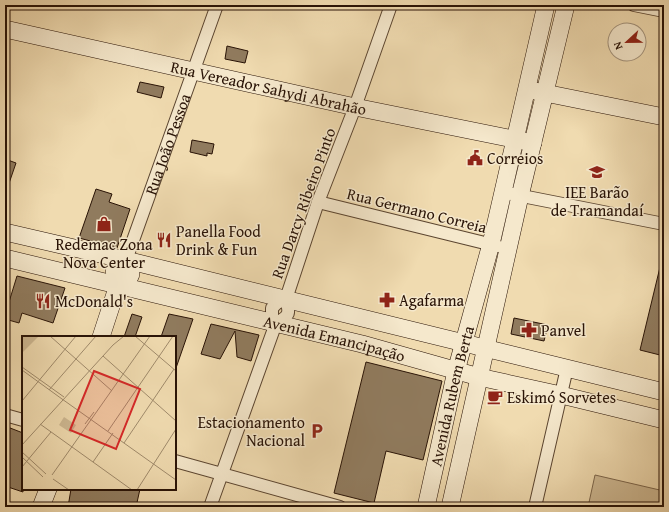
<svg xmlns="http://www.w3.org/2000/svg" width="669" height="512" viewBox="0 0 669 512" font-family="'Gentium Book Plus',serif">
<style>
.green{fill:#ceb993;stroke:#7c664c}
.building{fill:#907b5e;stroke:#291306}
.lines{fill:none;stroke-linecap:round;stroke-linejoin:round}
.street-casing{stroke:#5b4530;stroke-width:14}
.secondary-casing{stroke:#291306;stroke-width:18}
.street{stroke:#f5e8cc;stroke-width:12}
.secondary{stroke:#f5e8cc;stroke-width:17}
.labels{text-anchor:middle;dominant-baseline:central;stroke-width:3;stroke-linejoin:round;paint-order:stroke}
.street-label{font-size:16px;fill:#291306;stroke:#f5e8cc}
.poi-label{font-size:16px;fill:#291306;stroke:#f5e8cc;text-anchor:start}
.inset-road{fill:none;stroke:#a08b6c;stroke-width:1}
.view{fill:#d62828;fill-opacity:0.15;stroke:#d62828;stroke-width:2}
.inset-edge{fill:none;stroke:#291306;stroke-width:2}
</style>
<rect width="100%" height="100%" fill="#f0dbb0"/>
<filter id="stains"><feTurbulence type="fractalNoise" baseFrequency=".005" numOctaves="4"/><feColorMatrix values="0 0 0 0 .2 0 0 0 0 .09 0 0 0 0 .02 0 0 0 .5 -.17"/></filter>
<radialGradient id="worn" r=".72"><stop offset=".6" stop-color="#630" stop-opacity="0"/><stop offset="1" stop-color="#630" stop-opacity=".3"/></radialGradient>
<path class="green" d="M595,475L664,491V507H588Z"/>
<path class="building" d="M227,46L248,51L245,63L225,59Z
M140,82L164,87L161,98L137,92Z
M192,140L214,144L212,154L207,153V156L190,152Z
M5,159L16,163L6,192H5Z
M96,189L112,194L109,202L130,209L117,248L79,238Z
M661,263H664V356L640,350Z
M17,276L65,288L53,323L22,313L19,323L5,319V315Z
M132,314L142,317L135,337H124Z
M169,314L193,319L176,368L175,367V337H161Z
M514,318L548,325L544,341L511,334Z
M211,324L259,335L251,361L237,357L235,331L220,359L201,354Z
M366,362L442,381L423,460L386,451L374,503L334,493Z
M5,426L23,433V492L5,486Z
M71,489H140L136,507H68Z"/>
<g class="lines">
<defs>
<g id="street">
<path d="M634,5L664,11"/>
<path d="M512,194L664,224"/>
<path d="M318,202L497,246"/>
<path id="s1" d="M126,260L217,5"/>
<path d="M276,323L272,317V308L277,303L286,299"/>
<path d="M5,415L23,420"/>
<path d="M175,461L340,507"/>
<path d="M210,507L276,323C290,316 290,313 286,299L318,202L355,107L391,5"/>
<path d="M535,507L567,368"/>
</g>
<g id="secondary">
<path id="s2" d="M5,29L355,107L533,143"/>
<path d="M535,91L664,117"/>
<path d="M5,232L126,260L664,392"/>
<path id="s3" d="M5,258L362,344L479,377L561,395L664,420"/>
<path d="M101,337L118,285C113,273 111,266 126,260C134,273 133,279 118,285"/>
<path d="M41,507L48,489"/>
<path id="s4" d="M426,507L456,371L491,244L546,5"/>
<path d="M450,507L520,196L566,5"/>
</g>
</defs>
<use href="#street" class="street-casing"/>
<use href="#secondary" class="secondary-casing"/>
<use href="#street" class="street"/>
<use href="#secondary" class="secondary"/>
</g>
<defs>
<symbol id="civic-bare" viewBox="-9 -9 18 18"><path d="M-.6-6.5H3V-4.5H.6V-3L4-1V1h2V6H-6V1h2V-1L-.6-3ZM-1.2 2.5V6h2.4V2.5Z" fill="#8f2418" stroke="#f5e8cc" stroke-width="2.5" paint-order="stroke"/></symbol>
<symbol id="school-bare" viewBox="-9 -9 18 18"><path d="M0-5L7-2L0 1L-7-2ZM-4 1L0 2.5L4 1V4Q0 6-4 4Z" fill="#8f2418" stroke="#f5e8cc" stroke-width="2.5" paint-order="stroke"/></symbol>
<symbol id="shop-bare" viewBox="-9 -9 18 18"><path d="M-5-2.5h2.3a2.7 3.5 0 0 1 5.4 0H5L5.5 6h-11ZM-1.5-2.5h3a1.5 2.3 0 0 0-3 0Z" fill="#8f2418" stroke="#f5e8cc" stroke-width="2.5" paint-order="stroke"/></symbol>
<symbol id="restaurant-bare" viewBox="-9 -9 18 18"><path d="M-5-6h1v4h1v-4h1v4h1v-4h1v5L-1.5 .5V6h-2V.5L-5-1ZM5-6V6H3V1.5H1.5Q1.5-4 5-6Z" fill="#8f2418" stroke="#f5e8cc" stroke-width="2.5" paint-order="stroke"/></symbol>
<symbol id="pharmacy-bare" viewBox="-9 -9 18 18"><path d="M-2-6h4v4h4v4h-4v4h-4v-4h-4v-4h4Z" fill="#8f2418" stroke="#f5e8cc" stroke-width="2.5" paint-order="stroke"/></symbol>
<symbol id="cafe-bare" viewBox="-9 -9 18 18"><path d="M-5.5-4.5H6V0H3Q3 3.5 0 3.5H-2.5Q-5.5 3.5-5.5 0ZM3-3.2v2h1.7v-2ZM-6 4.5H4V6H-6Z" fill="#8f2418" stroke="#f5e8cc" stroke-width="2.5" paint-order="stroke"/></symbol>
<symbol id="parking-bare" viewBox="-9 -9 18 18"><path d="M-3.5-5.5H1a3.5 3.5 0 0 1 0 7H-1V5.5H-3.5ZM-1-3.4V-.6H.8a1.4 1.4 0 0 0 0-2.8Z" fill="#8f2418" stroke="#f5e8cc" stroke-width="2.5" paint-order="stroke"/></symbol>
</defs>
<g fill-rule="evenodd">
<use href="#civic-bare" x="464" y="147" width="22" height="22"/>
<use href="#school-bare" x="586" y="161" width="22" height="22"/>
<use href="#shop-bare" x="93" y="213" width="22" height="22"/>
<use href="#restaurant-bare" x="153" y="229" width="22" height="22"/>
<use href="#pharmacy-bare" x="376" y="289" width="22" height="22"/>
<use href="#restaurant-bare" x="32" y="290" width="22" height="22"/>
<use href="#pharmacy-bare" x="518" y="319" width="22" height="22"/>
<use href="#cafe-bare" x="484" y="386" width="22" height="22"/>
<use href="#parking-bare" x="306" y="420" width="22" height="22"/>
</g>
<g class="labels">
<g class="street-label">
<text stroke="none"><textPath href="#s2" startOffset="270">Rua Vereador Sahydi Abrahão</textPath></text>
<text stroke="none"><textPath href="#s1" startOffset="123">Rua João Pessoa</textPath></text>
<text transform="translate(303 203) rotate(-70)">Rua Darcy Ribeiro Pinto</text>
<text transform="translate(417 210) rotate(14)">Rua Germano Correia</text>
<text stroke="none"><textPath href="#s3" startOffset="339">Avenida Emancipação</textPath></text>
<text stroke="none"><textPath href="#s4" startOffset="114">Avenida Rubem Berta</textPath></text>
</g>
<g class="poi-label">
<text x="487" y="158">Correios</text>
<text x="597" y="192" text-anchor="middle">IEE Barão<tspan x="597" dy="18">de Tramandaí</tspan></text>
<text x="176" y="231">Panella Food<tspan x="176" dy="18">Drink &amp; Fun</tspan></text>
<text x="104" y="244" text-anchor="middle">Redemac Zona<tspan x="104" dy="18">Nova Center</tspan></text>
<text x="399" y="300">Agafarma</text>
<text x="55" y="301">McDonald's</text>
<text x="541" y="330">Panvel</text>
<text x="507" y="397">Eskimó Sorvetes</text>
<text x="305" y="422" text-anchor="end">Estacionamento<tspan x="305" dy="18">Nacional</tspan></text>
</g>
</g>
<g transform="translate(22 336)">
<rect width="154" height="154" fill="#f0dbb0"/>
<path d="M0,0H17L0,17ZM42,81L54,89L49,97L37,89Z" fill="#ceb993"/>
<path class="inset-road" d="M28,0L90,55M113,0L154,35M81,20L154,85M0,31L42,61M0,34L40,63M27,54L74,0M40,63L154,144M0,65L54,0M18,88L110,154M63,88L72,76M86,95L151,0M102,107L152,33M0,109L91,9L102,0M0,116L24,138M0,121L21,141M71,126L91,97M0,131L29,96M30,139L128,0M31,143L47,154M115,154L154,93"/>
<path class="view" d="M72,35L118,53L94,113L48,94Z"/>
<rect width="154" height="154" class="inset-edge"/>
</g>
<rect width="669" height="512" fill="none" stroke="#f0dbb0" stroke-width="20"/>
<rect x="6" y="6" width="657" height="500" fill="none" stroke="#291306" stroke-width="2"/>
<rect x="10" y="10" width="649" height="492" fill="none" stroke="#291306"/>
<g transform="translate(627 42) rotate(248)"><circle r="19" fill="#f5e8cc" stroke="#a3937d"/>
<path d="M0-3L7 15L0 10L-7 15Z" fill="#8f2418"/>
<text y="-6" font-size="11" font-weight="bold" text-anchor="middle" fill="#291306">N</text>
</g>
<rect width="100%" height="100%" filter="url(#stains)"/>
<rect width="100%" height="100%" fill="url(#worn)"/>
</svg>
